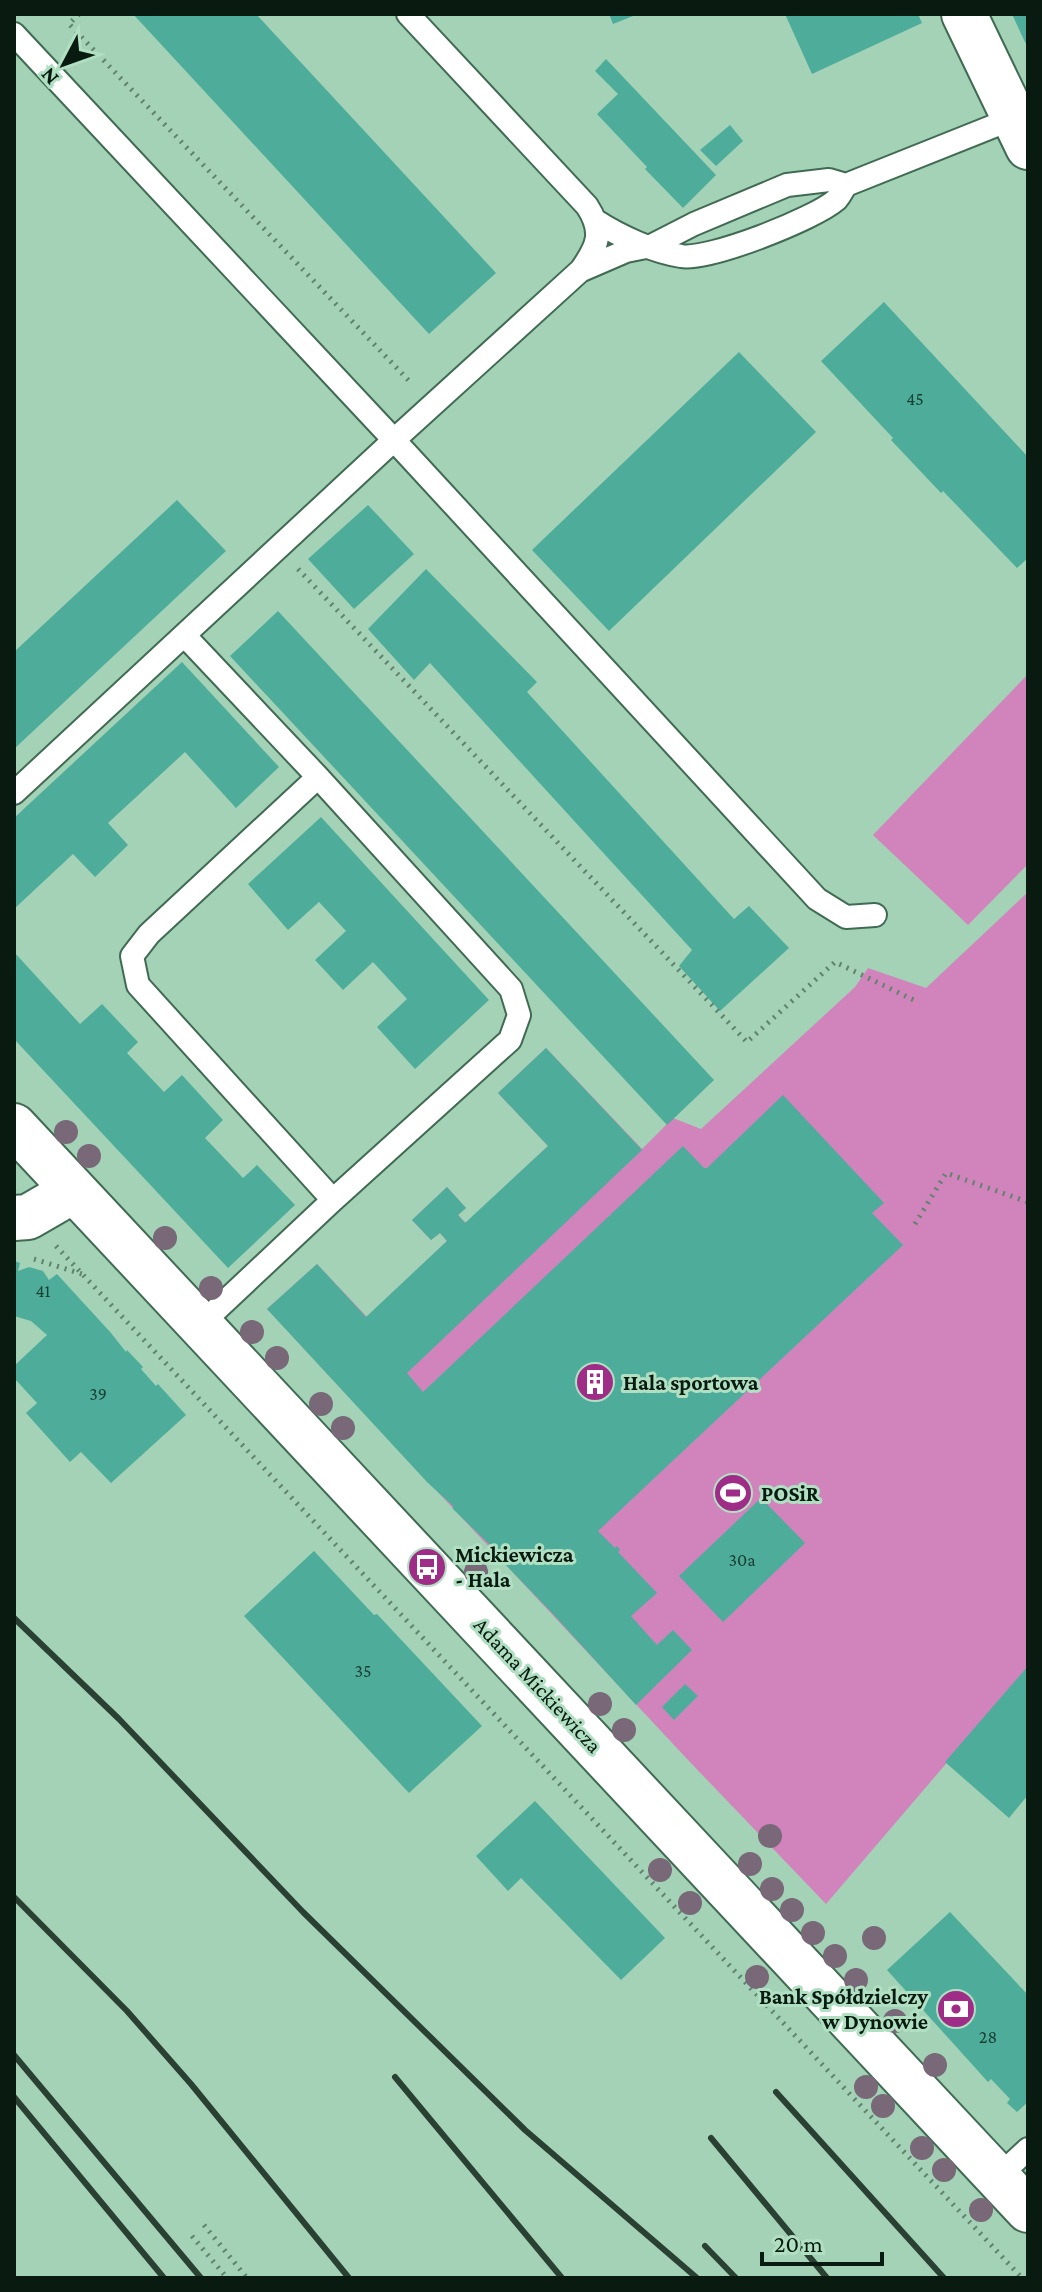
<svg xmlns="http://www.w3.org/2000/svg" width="1042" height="2292" viewBox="0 0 1042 2292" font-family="'Crimson Pro',serif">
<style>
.green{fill:#d084bb}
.building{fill:#4dad9a}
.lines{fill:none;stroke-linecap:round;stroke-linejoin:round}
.lane-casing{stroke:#406b52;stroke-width:26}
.street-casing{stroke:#406b52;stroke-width:48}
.primary-casing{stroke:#406b52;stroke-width:48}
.path{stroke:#60826e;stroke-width:5;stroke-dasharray:2 6;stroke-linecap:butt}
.lane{stroke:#fff;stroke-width:22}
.street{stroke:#fff;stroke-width:44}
.primary{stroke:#fff;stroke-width:44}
.rail{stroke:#294033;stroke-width:6}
.tree{fill:#786878}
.labels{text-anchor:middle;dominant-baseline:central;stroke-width:6;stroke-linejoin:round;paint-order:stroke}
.number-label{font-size:18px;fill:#1a4033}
.poi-label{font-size:22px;font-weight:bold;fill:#091b11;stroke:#b0dfc2;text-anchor:start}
.street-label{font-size:22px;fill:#091b11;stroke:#b0dfc2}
</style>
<rect width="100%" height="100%" fill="#a4d2b6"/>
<path class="green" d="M1028,674V864L968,925L873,835Z
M1028,892V1668L826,1904L688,1760L267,1309L317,1264L367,1317L447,1241L440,1233L431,1240L412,1220L447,1187L466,1208L458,1215L466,1223L548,1146L498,1093L546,1048L642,1149L673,1118L701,1129L855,987L868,968L926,988Z"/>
<path class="building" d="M133,14H256L496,273L429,334Z
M609,14H638L613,24Z
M785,14H918L922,23L812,74Z
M1012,14H1028V48L1024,40Z
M606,59L716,175L683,208L645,169L647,167L597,114L618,94L595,71Z
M730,125L743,141L716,166L700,150Z
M884,302L1028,457V558L1017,568L943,491L941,493L891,440L893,438L821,361Z
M739,352L816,432L609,631L532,550Z
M177,500L226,551L14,749V652Z
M368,505L414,554L354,609L308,559Z
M426,569L537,682L527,692L734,919L749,906L789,948L720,1011L679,966L692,950L430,663L414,680L368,629Z
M278,611L714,1080L667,1125L230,656Z
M182,662L279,767L236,808L185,752L108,823L128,845L95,877L73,854L14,909V818Z
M321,817L489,1000L415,1069L377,1027L407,999L373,962L343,990L315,960L346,931L319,902L288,930L248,884Z
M14,952L80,1024L102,1004L138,1042L127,1053L164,1092L182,1075L223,1120L205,1138L243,1178L257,1165L295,1205L228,1268L14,1039Z
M546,1048L642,1150L407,1373L423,1392L683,1146L704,1168H707L783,1095L884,1203L872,1213L903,1245L598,1531L615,1548L617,1546L620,1550L618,1552L657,1593L631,1616L657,1645L673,1630L692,1650L636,1705L553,1614L505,1564L502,1561L503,1560L495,1551L494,1553L490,1548L491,1546L452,1508L454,1507L427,1482L267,1309L317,1264L366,1317L447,1241L440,1233L431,1240L412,1220L447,1187L466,1208L458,1215L465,1223L548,1146L498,1093Z
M14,1261L20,1263L18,1271L29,1267L43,1271L49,1280L57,1274L111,1333L126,1352L127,1350L143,1367L141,1369L156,1386L158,1384L186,1415L111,1483L81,1452L70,1462L26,1413L37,1403L14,1378V1366L47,1335L31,1321L14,1316Z
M761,1498L805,1543L723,1622L679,1576Z
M314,1551L374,1615L377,1614L482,1726L409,1793L244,1616Z
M1028,1666V1795L1009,1818L945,1762Z
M685,1684L698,1696L674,1720L662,1707Z
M535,1801L665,1938L621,1980L521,1878L508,1891L476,1856Z
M950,1912L1028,1995V2102L1017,2112L1007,2103L1010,2099L991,2079L988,2082L887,1970Z"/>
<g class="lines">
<defs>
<path id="lane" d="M14,34L394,440L817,899L846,917L875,915
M596,221C619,236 654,252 681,256C708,261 814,219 836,200C840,196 843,189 846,185L1014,118
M582,270L626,251L651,246L694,224L787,185L829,180L846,185
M184,635L318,777L511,989L519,1015L510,1040L333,1200L138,985L132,956L149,934L318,777
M14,793L394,440L581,270C598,246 604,232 587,206L408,14
M200,1325L333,1200
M998,2177L1028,2149"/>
<path id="street" d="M14,1218L28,1217L73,1191"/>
<path id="primary" d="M964,14L1028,147
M14,1126L1028,2210"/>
</defs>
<use href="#lane" class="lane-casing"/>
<use href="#street" class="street-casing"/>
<use href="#primary" class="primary-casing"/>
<path class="path" d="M79,14L69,24L412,384
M298,569L747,1042L835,962L918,1002
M915,1224L946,1173L1028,1202
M56,1246L1022,2278
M34,1259L82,1274
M204,2225L247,2278
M192,2236L227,2278"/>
<use href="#lane" class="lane"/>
<use href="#street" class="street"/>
<use href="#primary" class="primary"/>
<path class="rail" d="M14,1618L119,1719L303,1912L525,2130L697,2278
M14,1897L127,2011L191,2084L349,2278
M14,2055L201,2278
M395,2077L562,2278
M776,2092L944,2278
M14,2097L164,2278
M711,2138L827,2278
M705,2246L736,2278"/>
</g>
<g class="tree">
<circle cx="66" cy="1132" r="12"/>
<circle cx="89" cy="1156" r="12"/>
<circle cx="165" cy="1238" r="12"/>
<circle cx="211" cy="1288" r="12"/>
<circle cx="252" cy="1332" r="12"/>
<circle cx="277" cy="1358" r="12"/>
<circle cx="321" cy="1404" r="12"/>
<circle cx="343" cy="1428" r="12"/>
<circle cx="476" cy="1572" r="12"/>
<circle cx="600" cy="1704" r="12"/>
<circle cx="624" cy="1730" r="12"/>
<circle cx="770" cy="1836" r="12"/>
<circle cx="750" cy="1864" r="12"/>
<circle cx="660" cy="1870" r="12"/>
<circle cx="772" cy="1889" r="12"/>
<circle cx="690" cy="1903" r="12"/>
<circle cx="792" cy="1910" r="12"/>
<circle cx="813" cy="1933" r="12"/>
<circle cx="874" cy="1938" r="12"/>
<circle cx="835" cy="1956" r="12"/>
<circle cx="757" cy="1977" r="12"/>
<circle cx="856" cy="1980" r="12"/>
<circle cx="895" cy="2021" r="12"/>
<circle cx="935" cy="2065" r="12"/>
<circle cx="866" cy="2087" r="12"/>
<circle cx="883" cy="2106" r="12"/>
<circle cx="922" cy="2148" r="12"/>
<circle cx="944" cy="2170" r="12"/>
<circle cx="981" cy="2210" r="12"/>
</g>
<defs>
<symbol id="building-disc" viewBox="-11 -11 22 22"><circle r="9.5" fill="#9f2c87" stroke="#b0dfc2"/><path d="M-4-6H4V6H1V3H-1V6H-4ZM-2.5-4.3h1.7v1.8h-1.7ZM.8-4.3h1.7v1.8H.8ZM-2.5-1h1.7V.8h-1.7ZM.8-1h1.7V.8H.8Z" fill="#fff"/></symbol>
<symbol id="stadium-disc" viewBox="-11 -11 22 22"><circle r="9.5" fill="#9f2c87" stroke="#b0dfc2"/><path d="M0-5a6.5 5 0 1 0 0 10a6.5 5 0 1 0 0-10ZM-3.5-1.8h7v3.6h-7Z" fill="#fff"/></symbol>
<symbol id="bus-disc" viewBox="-11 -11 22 22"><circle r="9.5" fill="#9f2c87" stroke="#b0dfc2"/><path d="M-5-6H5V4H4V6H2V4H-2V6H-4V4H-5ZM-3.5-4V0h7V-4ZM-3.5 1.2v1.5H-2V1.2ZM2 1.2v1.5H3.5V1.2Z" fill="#fff"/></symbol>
<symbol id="bank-disc" viewBox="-11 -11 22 22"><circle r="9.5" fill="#9f2c87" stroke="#b0dfc2"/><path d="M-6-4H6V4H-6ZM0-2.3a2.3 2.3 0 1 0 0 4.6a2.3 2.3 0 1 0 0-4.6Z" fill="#fff"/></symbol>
</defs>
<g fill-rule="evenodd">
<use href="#building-disc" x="573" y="1360" width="44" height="44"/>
<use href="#stadium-disc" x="711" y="1471" width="44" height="44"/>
<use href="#bus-disc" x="405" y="1545" width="44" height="44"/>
<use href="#bank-disc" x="934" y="1987" width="44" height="44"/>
</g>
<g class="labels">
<g class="number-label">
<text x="915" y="399">45</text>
<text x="43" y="1291">41</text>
<text x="98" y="1394">39</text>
<text x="742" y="1560">30a</text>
<text x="363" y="1671">35</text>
<text x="988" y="2037">28</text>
</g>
<g class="poi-label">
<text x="623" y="1382">Hala sportowa</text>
<text x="761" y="1493">POSiR</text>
<text x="455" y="1554">Mickiewicza<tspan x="455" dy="25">- Hala</tspan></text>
<text x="928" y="1996" text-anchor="end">Bank Spółdzielczy<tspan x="928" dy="25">w Dynowie</tspan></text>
</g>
<g class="street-label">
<text transform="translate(538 1685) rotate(47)">Adama Mickiewicza</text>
</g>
</g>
<rect width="1042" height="2292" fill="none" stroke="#091b11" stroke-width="32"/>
<g transform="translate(64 64) rotate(229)" stroke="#b0dfc2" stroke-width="6" paint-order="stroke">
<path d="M0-6L14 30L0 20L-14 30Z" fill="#091b11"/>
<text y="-12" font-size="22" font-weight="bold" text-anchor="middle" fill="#091b11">N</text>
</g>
<path d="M762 2252v12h120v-12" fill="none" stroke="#091b11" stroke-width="4"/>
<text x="774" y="2252" font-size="24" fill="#091b11" stroke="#b0dfc2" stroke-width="6" paint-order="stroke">20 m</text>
</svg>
